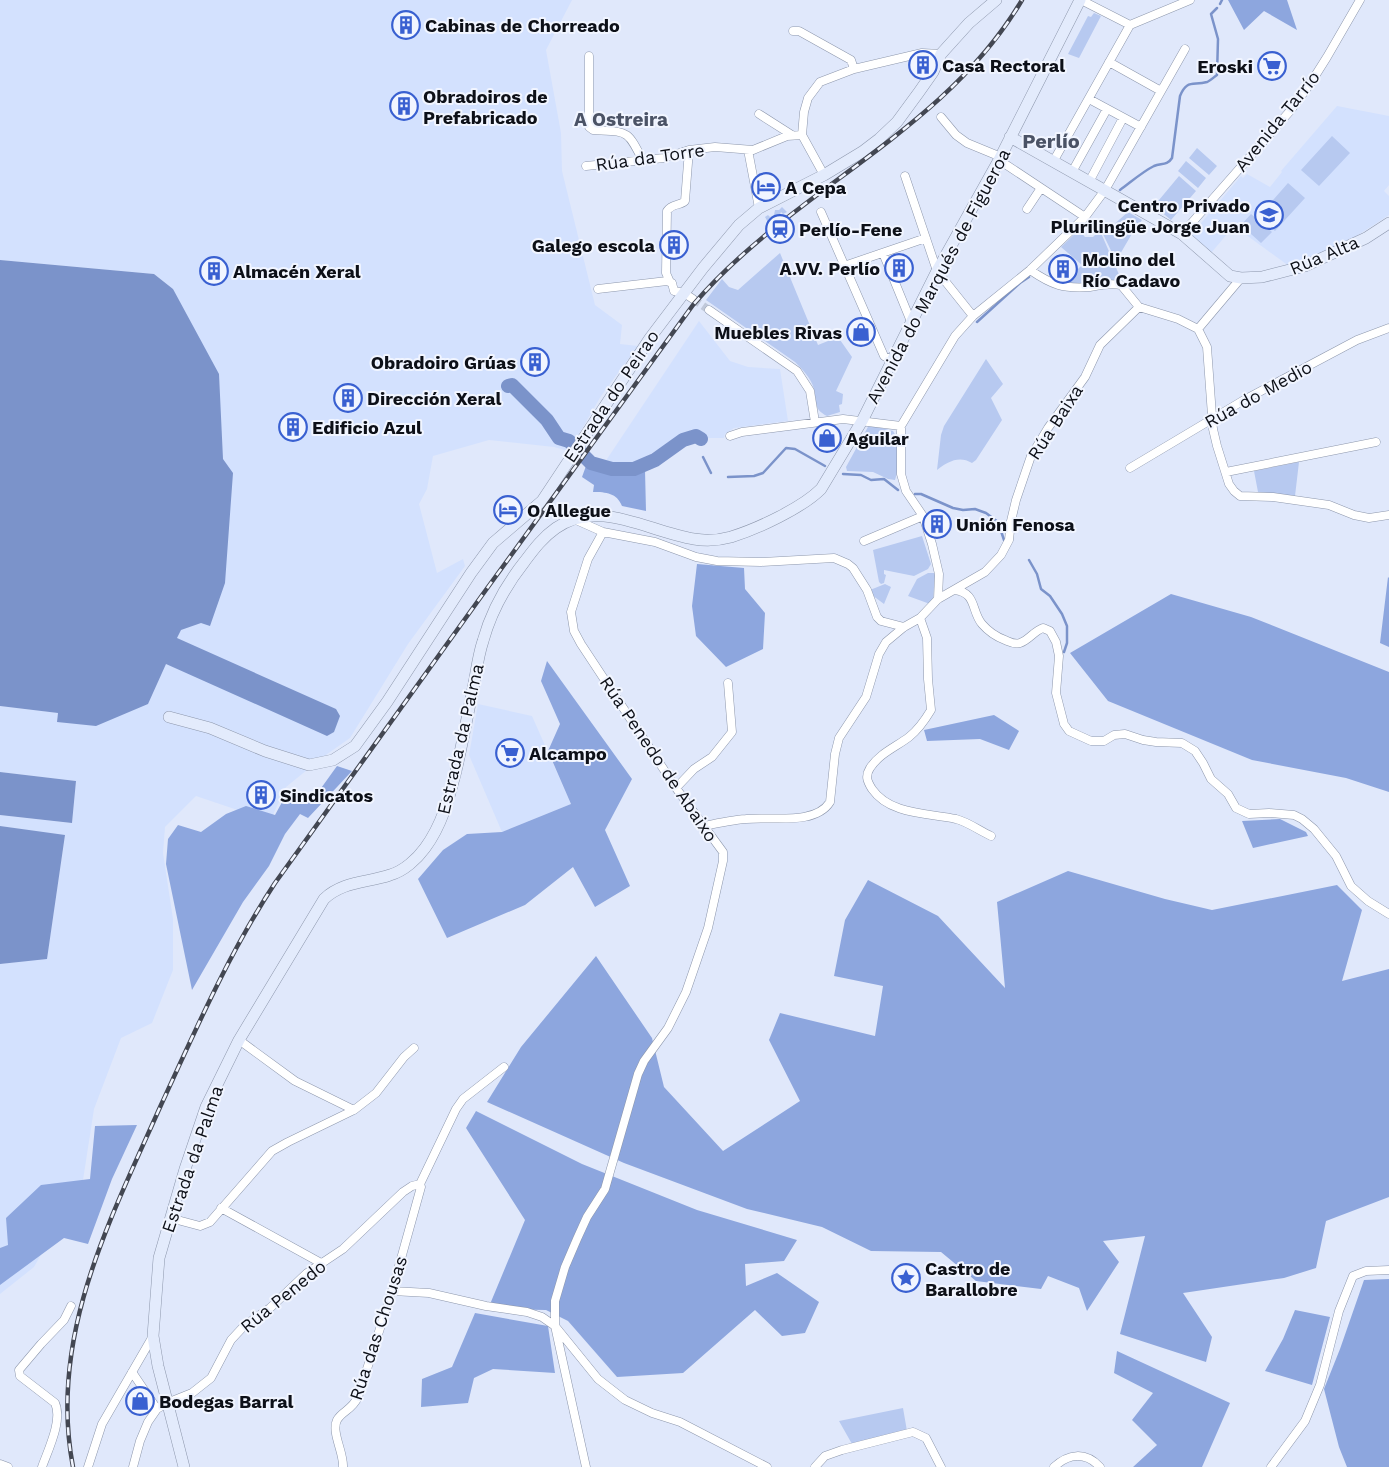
<svg xmlns="http://www.w3.org/2000/svg" width="1389" height="1467" viewBox="0 0 1389 1467" font-family="'Work Sans',sans-serif">
<style>
.built{fill:#d3e1fe}
.green{fill:#b7c9f0}
.forest{fill:#8da6de}
.water{fill:#7b93ca}
.lines{fill:none;stroke-linecap:round;stroke-linejoin:round}
.stream{stroke:#7b93ca;stroke-width:2.5}
.river{stroke:#7b93ca;stroke-width:14}
.street-tunnel{stroke:#c0c8d9;stroke-width:8;stroke-dasharray:8 4;stroke-linecap:butt}
.street-casing{stroke:#8d97ac;stroke-width:9}
.secondary-casing{stroke:#8d97ac;stroke-width:12}
.street{stroke:#fff;stroke-width:8}
.secondary{stroke:#e3ebfc;stroke-width:11}
.rail-casing{stroke:#434752;stroke-width:4.5}
.rail{stroke:#f1f5ff;stroke-width:2.5;stroke-dasharray:8;stroke-linecap:butt}
.labels{text-anchor:middle;dominant-baseline:central;stroke-width:4;stroke-linejoin:round;paint-order:stroke}
.poi-label{font-size:18px;font-weight:bold;fill:#0d1018;stroke:#f1f5ff;text-anchor:start}
.street-label{font-size:18px;fill:#0d1018;stroke:#f1f5ff}
.neighbourhood-label{font-size:19px;font-weight:bold;fill:#4b5366;stroke:#f1f5ff}
.quarter-label{font-size:20px;font-weight:bold;fill:#4b5366;stroke:#f1f5ff}
</style>
<rect width="100%" height="100%" fill="#e0e8fb"/>
<path class="built" d="M0,0H572L546,50L561,133L562,171L595,305L622,325L620,344L638,346L601,396L569,451L554,447L489,440L433,456L427,489L419,504L437,573L463,559L465,566L408,644L350,738L323,757L286,787L270,821L196,796L165,827L163,853L173,919V970L152,1023L121,1038L94,1109L83,1180L34,1267L0,1294V964L47,958L65,836L0,826V815L72,823L76,781L0,772V706L58,713L57,721L223,459L173,289L154,274L0,260Z
M1337,106L1389,116V185L1384,191L1389,196V215L1355,237L1329,250L1289,266L1234,226L1211,253L1191,235L1241,176L1243,178L1247,174L1270,187L1282,172L1281,171Z
M699,321L730,361L748,367L780,369L788,421L734,428L725,434L724,438H704L691,430L637,462H605Z
M478,704L532,716L571,804L502,832L469,755Z"/>
<path class="green" d="M1094,13L1101,16L1079,58L1068,54L1088,16L1091,17Z
M1332,136L1350,153L1319,186L1301,170Z
M1197,148L1217,166L1209,175L1189,158Z
M1186,161L1206,178L1198,188L1178,171Z
M1179,176L1196,191L1171,220L1154,206Z
M1288,183L1305,198L1275,231L1258,217Z
M782,207L787,212L783,214L781,212L778,219L772,218L773,221L769,224L765,217L768,215L770,217L774,215L775,210H779Z
M1128,212L1142,220L1133,232L1116,261L1103,234Z
M1251,214L1272,232L1261,243L1241,225Z
M1079,230L1085,237H1093L1098,232L1101,233L1121,279L1078,284L1065,282L1082,265L1061,247Z
M780,253L818,345L838,337L852,357L836,391L843,394L842,404L839,405L840,412L827,416C813,409 817,402 814,389C811,378 803,370 795,362L706,300L722,279L729,287L738,290Z
M986,359L1003,384L991,398L1002,420L976,460L972,463C959,455 947,462 937,470L941,435L944,426Z
M869,425L893,431C901,443 900,466 895,480L888,479L873,472L847,471L846,467Z
M1299,462L1295,496L1258,492L1254,471Z
M922,536L931,564L928,569L914,576L884,570V574L886,575L884,583L881,584L879,582L873,550Z
M928,573H934L935,576L933,598L930,604L908,596L917,579Z
M885,584L891,587L884,604L872,595L870,590Z
M903,1408L907,1431L852,1444L839,1421Z"/>
<path class="forest" d="M1228,0H1287L1297,30L1264,11L1244,30Z
M586,466L619,474L645,470L646,511L622,506C617,493 606,492 593,492L594,485L582,477Z
M697,564L744,568L745,589L765,613L763,649L726,667L696,636L692,606Z
M1388,577L1389,578V647L1380,643Z
M1171,594L1251,617L1389,672V792L1346,778L1252,760L1108,701L1070,653Z
M547,661L632,779L605,830L630,886L595,907L573,867L525,905L447,938L418,879L443,850L467,834L502,832L571,804L548,751L560,724L541,681Z
M994,715L1019,731L1009,750L980,739L927,741L924,730Z
M337,766L352,771L308,818L300,814L285,834L269,866L243,902L192,990L166,864L168,839L178,825L201,832L226,814L246,806L275,815L287,793L307,803L319,791Z
M1280,819L1306,832L1308,836L1253,848L1242,821Z
M1068,871L1165,899L1212,910L1337,885L1362,910L1342,981L1389,969V1197L1326,1221L1316,1268L1284,1278L1183,1293L1212,1337L1206,1362L1120,1334L1145,1236L1103,1241L1119,1262L1087,1311L1079,1288L1048,1276L1041,1289L976,1281L941,1252L871,1251L822,1227L747,1209L624,1163L487,1102L521,1047L596,956L652,1038L664,1087L723,1151L800,1101L769,1040L780,1013L875,1036L883,986L834,976L845,920L868,880L938,916L1005,988L997,902Z
M476,1111L582,1164L697,1210L797,1240L784,1261L745,1264L746,1286L777,1273L819,1302L805,1333L782,1336L755,1310L683,1373L617,1377L568,1321L546,1310L488,1309L525,1220L466,1128Z
M137,1125L112,1179L88,1244L64,1238L0,1285V1248L8,1245L6,1218L41,1185L90,1179L95,1126Z
M1389,1279V1467H1347L1339,1447L1324,1389L1340,1349L1364,1280Z
M1295,1310L1330,1317L1312,1385L1265,1371L1283,1339Z
M475,1313L548,1326L555,1373L493,1369L474,1378L468,1403L421,1407L422,1379L452,1367Z
M1117,1351L1230,1403L1202,1467H1133L1157,1445L1132,1420L1153,1393L1114,1373Z"/>
<path class="water" d="M0,260L154,274L173,289L219,374L223,459L233,473L225,583L210,626L201,623L181,630L177,638L336,709L340,716L334,732L327,736L166,664L148,704L96,726L57,722L58,713L0,706Z
M0,772L76,781L72,823L0,815Z
M0,826L65,835L47,959L0,964Z"/>
<g class="lines">
<path class="stream" d="M1220,4L1222,0
M1120,190C1131,182 1142,172 1154,166C1161,163 1167,166 1172,158L1180,96C1187,79 1193,86 1207,82C1210,81 1214,77 1217,75L1218,39L1211,14L1217,8
M977,322L1020,283L1029,277
M703,457L711,473
M843,474L861,475L871,480L884,479L898,490
M728,477L754,476L763,473L786,448L795,449L825,466
M915,494H921L953,508L963,510L975,509L986,513L998,522L1004,540
M1029,560L1037,574L1041,589L1050,596L1062,614L1067,626V643L1064,652"/>
<path class="river" d="M508,386L512,385L547,420L559,438L569,441L591,463L612,469H634L655,460L683,440L696,436L701,439"/>
<path class="street-tunnel" d="M693,299L709,310"/>
<defs>
<path id="street" d="M1081,0L1130,25L1190,0
M793,31H799L851,60L854,69
M589,56V127L593,130C628,132 627,129 643,161
M1109,62L1161,91
M1089,99L1141,127
M759,114L792,135
M941,117L956,135L967,143L1001,157
M748,150L759,208
M999,160L1085,217
M1053,162L1130,25
M586,166L664,158L689,150L715,147L753,150L787,136L802,135
M1072,172L1107,109
M824,175L802,135L804,112L808,98L820,82L854,69L922,53L941,54
M905,176L937,271L973,316
M1089,182L1123,118
M1027,209L1041,188
M821,212L884,356L893,361
M1182,234L1290,111L1310,84L1327,57L1360,0
M883,253L912,324
M844,266L926,238
M1030,270C1052,285 1063,289 1090,287C1101,285 1110,283 1121,285L1139,307L1178,319L1198,329
M1241,278L1198,329L1207,347L1213,429L1217,446L1229,484L1234,491L1240,496L1273,497L1329,505L1354,515L1369,518L1389,515
M670,282L666,273L667,211C672,203 680,206 685,201L689,150
M598,289L667,281L672,283L674,291L684,293L693,299
M709,310L797,371L810,391L815,422
M730,436L742,432L843,419L901,426
M1130,468L1244,400L1357,340L1389,328
M1226,472L1376,442
M576,520L603,532L655,542L696,557L717,561L761,562L834,558L848,564L853,568L867,590L877,617L881,621L904,627
M864,541L923,516
M955,590C977,593 971,611 982,624C988,631 997,637 1005,640C1010,642 1015,645 1020,643C1029,640 1034,631 1043,628L1050,631L1056,642L1059,656L1056,693L1064,724L1069,731L1091,741H1104L1114,735L1125,734L1143,740L1156,742L1182,743L1195,751L1203,763L1211,779L1228,794L1236,808L1249,814L1269,813L1294,815L1302,819L1314,829L1336,856L1351,886L1368,901L1389,914
M938,599L939,574L932,544L923,516L906,491L901,474V426L955,336L973,316L1030,270L1085,217L1105,190L1185,49
M920,618L927,638L928,679L931,710C925,720 918,730 909,737C896,747 880,753 870,768C865,776 867,781 872,789C890,815 928,813 956,819C968,822 980,831 991,836
M676,788L694,769L712,757L732,732L728,683
M704,826C718,823 732,820 746,819C770,816 815,826 830,802L835,754L839,738L866,697L879,654L886,642L904,627L920,618L938,599L985,572L1001,555L1009,540L1011,521L1016,500L1031,456L1048,428L1085,377L1100,345L1139,307
M239,1040L295,1081L354,1110
M420,1184L456,1109L463,1099L504,1067
M221,1208L321,1263
M170,1218L200,1226L210,1222L272,1151L288,1142L354,1110L376,1093L404,1057L414,1048
M392,1291L429,1293L486,1306L527,1312L542,1317L555,1326L598,1379L625,1400L652,1413L680,1422L767,1467
M132,1372L157,1409
M0,1464L8,1467
M42,1467C48,1450 63,1420 55,1403L20,1376L19,1370L41,1344L64,1320L71,1306
M88,1467L102,1424L153,1336
M133,1467L140,1441L148,1422L157,1409L167,1403L192,1393L211,1378L231,1340L244,1326L270,1308L307,1273L343,1249L403,1192L412,1186L420,1184
M343,1467C344,1453 331,1432 337,1420C342,1411 352,1410 358,1397L392,1291L421,1187L420,1184
M586,1467L555,1326V1301L565,1267L577,1239L587,1217L605,1189L638,1074L644,1061L668,1028L686,992L708,928L723,861V852L676,788L581,644L574,631L571,612L588,559L603,532
M815,1467L825,1456L842,1450L913,1432L926,1438L941,1467
M1054,1467C1068,1454 1085,1451 1100,1467
M1271,1467L1305,1421L1320,1385L1339,1311L1353,1276L1366,1271L1389,1270"/>
<path id="secondary" d="M1010,137L1182,234L1230,276L1241,278L1262,277L1305,266L1366,238L1389,223
M169,717L210,728L265,751L309,765L333,760L355,746L387,702L471,573L493,543L542,501L650,338L703,268L739,225L759,208L824,175L862,152L879,139L897,122L919,92L933,72L941,54L969,23L996,0
M184,1467L158,1366L153,1336L159,1258L185,1169L206,1107L239,1040L324,899C343,881 367,883 390,875C404,871 417,859 425,848C442,825 449,798 456,771C463,740 469,709 475,678C477,666 479,653 483,641C491,612 506,585 525,561C534,549 543,537 556,528C601,498 648,532 694,539C705,541 720,540 731,537C757,529 802,508 821,489L862,421L937,271L999,160L1080,0"/>
</defs>
<use href="#street" class="street-casing"/>
<use href="#secondary" class="secondary-casing"/>
<use href="#street" class="street"/>
<use href="#secondary" class="secondary"/>
<defs>
<path id="rail" d="M73,1467C48,1337 110,1220 161,1105C196,1029 229,953 275,883L488,587L693,305C792,189 943,134 1022,0"/>
</defs>
<use href="#rail" class="rail-casing"/>
<use href="#rail" class="rail"/>
</g>
<defs>
<symbol id="building-ring" viewBox="-11 -11 22 22"><circle r="9.5" fill="#f1f5ff" stroke="#3960d1" stroke-width="1.5"/><path d="M-4-6H4V6H1V3H-1V6H-4ZM-2.5-4.3h1.7v1.8h-1.7ZM.8-4.3h1.7v1.8H.8ZM-2.5-1h1.7V.8h-1.7ZM.8-1h1.7V.8H.8Z" fill="#3960d1"/></symbol>
<symbol id="supermarket-ring" viewBox="-11 -11 22 22"><circle r="9.5" fill="#f1f5ff" stroke="#3960d1" stroke-width="1.5"/><path d="M-6-5.5h2.5l.6 2H6L4.5 2H-2.5L-4.4-4H-6ZM-1.5 3.2a1.3 1.3 0 1 0 .1 0ZM3 3.2a1.3 1.3 0 1 0 .1 0Z" fill="#3960d1"/></symbol>
<symbol id="hotel-ring" viewBox="-11 -11 22 22"><circle r="9.5" fill="#f1f5ff" stroke="#3960d1" stroke-width="1.5"/><path d="M-6-4.5h1.5V1H6V5H4.5V3h-9V5H-6ZM-4 0a1.8 1.8 0 1 1 3.6 0ZM.5 0V-2.5h3Q6-2.5 6 0Z" fill="#3960d1"/></symbol>
<symbol id="school-ring" viewBox="-11 -11 22 22"><circle r="9.5" fill="#f1f5ff" stroke="#3960d1" stroke-width="1.5"/><path d="M0-5L7-2L0 1L-7-2ZM-4 1L0 2.5L4 1V4Q0 6-4 4Z" fill="#3960d1"/></symbol>
<symbol id="station-ring" viewBox="-11 -11 22 22"><circle r="9.5" fill="#f1f5ff" stroke="#3960d1" stroke-width="1.5"/><path d="M-3-6H3Q5-6 5-4V2Q5 4 3 4L4.5 6H3L1.5 4h-3L-3 6H-4.5L-3 4Q-5 4-5 2V-4Q-5-6-3-6ZM-3.5-4v3h7v-3ZM-3.5 1v1.5H-2V1ZM2 1v1.5H3.5V1Z" fill="#3960d1"/></symbol>
<symbol id="shop-ring" viewBox="-11 -11 22 22"><circle r="9.5" fill="#f1f5ff" stroke="#3960d1" stroke-width="1.5"/><path d="M-5-2.5h2.3a2.7 3.5 0 0 1 5.4 0H5L5.5 6h-11ZM-1.5-2.5h3a1.5 2.3 0 0 0-3 0Z" fill="#3960d1"/></symbol>
<symbol id="sight-ring" viewBox="-11 -11 22 22"><circle r="9.5" fill="#f1f5ff" stroke="#3960d1" stroke-width="1.5"/><path d="M0-6L1.8-2.2L6-1.7L2.9 1.2L3.7 5.4L0 3.3L-3.7 5.4L-2.9 1.2L-6-1.7L-1.8-2.2Z" fill="#3960d1"/></symbol>
</defs>
<g fill-rule="evenodd">
<use href="#building-ring" x="390" y="9" width="32" height="32"/>
<use href="#building-ring" x="907" y="49" width="32" height="32"/>
<use href="#supermarket-ring" x="1256" y="50" width="32" height="32"/>
<use href="#building-ring" x="388" y="90" width="32" height="32"/>
<use href="#hotel-ring" x="750" y="171" width="32" height="32"/>
<use href="#school-ring" x="1253" y="199" width="32" height="32"/>
<use href="#station-ring" x="764" y="213" width="32" height="32"/>
<use href="#building-ring" x="658" y="229" width="32" height="32"/>
<use href="#building-ring" x="883" y="252" width="32" height="32"/>
<use href="#building-ring" x="1047" y="253" width="32" height="32"/>
<use href="#building-ring" x="198" y="255" width="32" height="32"/>
<use href="#shop-ring" x="845" y="316" width="32" height="32"/>
<use href="#building-ring" x="519" y="346" width="32" height="32"/>
<use href="#building-ring" x="332" y="382" width="32" height="32"/>
<use href="#building-ring" x="277" y="411" width="32" height="32"/>
<use href="#shop-ring" x="811" y="422" width="32" height="32"/>
<use href="#hotel-ring" x="492" y="494" width="32" height="32"/>
<use href="#building-ring" x="921" y="508" width="32" height="32"/>
<use href="#supermarket-ring" x="494" y="737" width="32" height="32"/>
<use href="#building-ring" x="245" y="779" width="32" height="32"/>
<use href="#sight-ring" x="890" y="1262" width="32" height="32"/>
<use href="#shop-ring" x="124" y="1385" width="32" height="32"/>
</g>
<g class="labels">
<g class="poi-label">
<text x="425" y="25">Cabinas de Chorreado</text>
<text x="942" y="65">Casa Rectoral</text>
<text x="1253" y="66" text-anchor="end">Eroski</text>
<text x="423" y="96">Obradoiros de<tspan x="423" dy="21">Prefabricado</tspan></text>
<text x="785" y="187">A Cepa</text>
<text x="1250" y="205" text-anchor="end">Centro Privado<tspan x="1250" dy="21">Plurilingüe Jorge Juan</tspan></text>
<text x="799" y="229">Perlío-Fene</text>
<text x="655" y="245" text-anchor="end">Galego escola</text>
<text x="1082" y="259">Molino del<tspan x="1082" dy="21">Río Cadavo</tspan></text>
<text x="880" y="268" text-anchor="end">A.VV. Perlío</text>
<text x="233" y="271">Almacén Xeral</text>
<text x="842" y="332" text-anchor="end">Muebles Rivas</text>
<text x="516" y="362" text-anchor="end">Obradoiro Grúas</text>
<text x="367" y="398">Dirección Xeral</text>
<text x="312" y="427">Edificio Azul</text>
<text x="846" y="438">Aguilar</text>
<text x="527" y="510">O Allegue</text>
<text x="956" y="524">Unión Fenosa</text>
<text x="529" y="753">Alcampo</text>
<text x="280" y="795">Sindicatos</text>
<text x="925" y="1268">Castro de<tspan x="925" dy="21">Barallobre</tspan></text>
<text x="159" y="1401">Bodegas Barral</text>
</g>
<g class="street-label">
<text transform="translate(1277 121) rotate(-51)">Avenida Tarrío</text>
<text transform="translate(650 157) rotate(-8)">Rúa da Torre</text>
<text transform="translate(1324 255) rotate(-23)">Rúa Alta</text>
<text transform="translate(938 276) rotate(-62)">Avenida do Marqués de Figueroa</text>
<text transform="translate(1258 394) rotate(-29)">Rúa do Medio</text>
<text transform="translate(611 396) rotate(-56)">Estrada do Peirao</text>
<text transform="translate(1055 422) rotate(-57)">Rúa Baixa</text>
<text transform="translate(460 739) rotate(-77)">Estrada da Palma</text>
<text transform="translate(659 759) rotate(56)">Rúa Penedo de Abaixo</text>
<text transform="translate(192 1159) rotate(-71)">Estrada da Palma</text>
<text transform="translate(283 1296) rotate(-39)">Rúa Penedo</text>
<text transform="translate(378 1328) rotate(-72)">Rúa das Chousas</text>
</g>
<g class="neighbourhood-label">
<text x="621" y="119">A Ostreira</text>
</g>
<g class="quarter-label">
<text x="1051" y="141">Perlío</text>
</g>
</g>
</svg>
